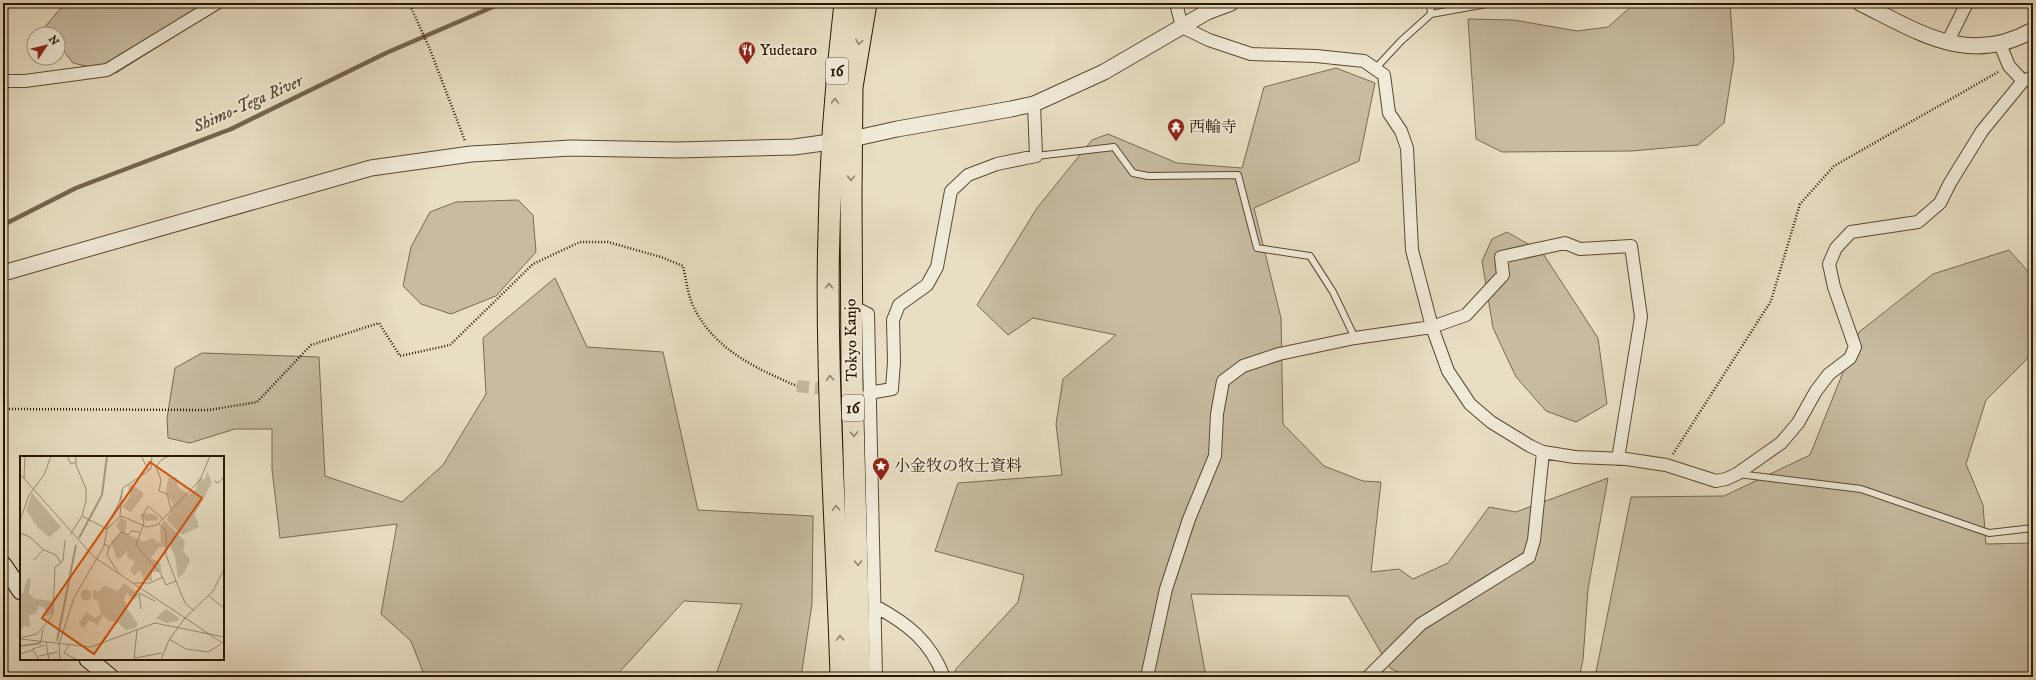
<svg xmlns="http://www.w3.org/2000/svg" width="2036" height="680" viewBox="0 0 2036 680" font-family="'IM FELL DW Pica','Noto Serif JP',serif">
<style>
.green{fill:#c7bca2;stroke:#786a52}
.lines{fill:none;stroke-linecap:round;stroke-linejoin:round}
.stream{stroke:#74664e;stroke-width:4.5}
.minor-tunnel{stroke:#c2b69c;stroke-width:12;stroke-dasharray:12 6;stroke-linecap:butt}
.service-casing{stroke:#584932;stroke-width:8}
.minor-casing{stroke:#584932;stroke-width:14}
.tertiary-casing{stroke:#584932;stroke-width:17}
.secondary-casing{stroke:#281701;stroke-width:19}
.trunk-casing{stroke:#281701;stroke-width:23}
.path{stroke:#281701;stroke-width:2.5;stroke-dasharray:1 2;stroke-linecap:butt}
.service{stroke:#f0ead8;stroke-width:6}
.minor{stroke:#f0ead8;stroke-width:12}
.tertiary{stroke:#f0ead8;stroke-width:15}
.secondary{stroke:#f0ead8;stroke-width:17}
.trunk{stroke:#e8dec3;stroke-width:21}
.oneway{stroke:#92846c}
.labels{text-anchor:middle;dominant-baseline:central;stroke-width:3.5;stroke-linejoin:round;paint-order:stroke}
.shield{fill:#f0ead8;stroke:#645642;stroke-width:1}
.shield-label{font-size:15px;font-weight:bold;fill:#281701}
.poi-label{font-size:16px;fill:#281701;stroke:#f0ead8;text-anchor:start}
.street-label{font-size:16px;fill:#281701;stroke:#f0ead8}
.water-label{font-size:17px;font-style:italic;fill:#5b4b34;stroke:#f0ead8}
.inset-river{fill:none;stroke:#a79a81;stroke-width:2}
.inset-road{fill:none;stroke:#9b8e75;stroke-width:1}
.view{fill:#d5520b;fill-opacity:0.15;stroke:#d5520b;stroke-width:2}
.inset-edge{fill:none;stroke:#281701;stroke-width:2}
</style>
<rect width="100%" height="100%" fill="#e8dec3"/>
<filter id="stains"><feTurbulence type="fractalNoise" baseFrequency=".005" numOctaves="4"/><feColorMatrix values="0 0 0 0 .2 0 0 0 0 .09 0 0 0 0 .02 0 0 0 .5 -.17"/></filter>
<radialGradient id="worn" r=".72"><stop offset=".6" stop-color="#630" stop-opacity="0"/><stop offset="1" stop-color="#630" stop-opacity=".3"/></radialGradient>
<path class="green" d="M65,3H201L178,34L116,73L73,63L58,44V34H49L44,28Z
M1635,3H1730L1734,59L1724,123L1698,145L1632,151L1502,152L1476,139L1468,19L1514,20L1577,31L1608,27Z
M1336,68L1375,83L1359,161L1254,208L1281,318L1283,424L1324,466L1363,481L1381,482L1371,572L1399,569L1413,579L1448,563L1489,507L1516,512L1608,478L1588,589L1583,660L1579,677H1408L1390,668L1348,596L1191,594L1206,677H958L955,670L1018,602L1024,575L935,551L958,483L1062,475L1056,424L1063,379L1116,335L1033,318L1008,335L977,305L1037,208L1092,140L1108,134L1177,163L1242,168L1264,87Z
M518,200L533,215L536,252L496,296L451,314L421,304L403,286L411,247L430,212L456,202Z
M1507,232L1542,252L1598,338L1607,404L1576,422L1546,411L1516,377L1493,328L1482,261L1492,239Z
M2009,250L2033,277V353L1986,400L1966,464L1983,505L1986,544L2033,543V677H1595L1631,497L1724,496L1810,455L1859,332L1933,274Z
M555,278L587,347L663,352L698,510L813,516L812,604L801,677H715L742,604L684,601L615,677H425L411,641L381,614L397,524L280,538L272,469V429H235L190,443L168,438L167,418L175,368L202,353L319,357L325,476L402,502L443,465L486,394L483,338Z"/>
<g class="lines">
<path class="stream" d="M3,225L76,188L231,129L386,53L502,3"/>
<path class="minor-tunnel" d="M797,386L858,392"/>
<defs>
<path id="service" d="M1430,3L1431,14
M1375,69L1401,41L1431,14L1492,3
M1036,156L1114,147L1133,173L1148,176L1238,175L1257,248L1310,256L1333,292L1355,338
M1738,474L1861,489L1989,533L2033,528"/>
<path id="minor" d="M1176,3L1182,27L1209,40L1251,54L1316,56L1364,61L1384,75L1389,113L1401,131L1407,148L1412,250L1432,327L1448,371L1470,404L1491,422L1530,446L1543,452L1575,457L1626,459L1666,465L1716,481L1726,479L1737,474L1781,443L1798,423L1816,391L1829,374L1850,358L1855,347L1834,287L1829,264L1836,248L1851,232L1918,222L1940,203L1950,183L1982,131L2023,81L2033,77
M1947,43L1967,3
M2000,44L2009,66L2023,81
M3,81H25L107,70L217,3
M850,305L868,314L876,677
M869,393L892,389L894,362L893,320L899,305L927,285L937,267L951,191L968,175L997,164L1036,156L1034,104
M875,606C908,624 930,641 944,677
M1147,677L1166,589L1189,519L1215,456L1217,414L1223,381L1243,366L1279,354L1355,338L1432,327L1466,315L1503,275L1501,257L1565,243L1580,249L1631,246L1641,317L1618,459
M1368,677L1421,624L1529,557L1534,540L1543,452"/>
<path id="tertiary" d="M1860,3C1919,32 1968,67 2033,30
M3,273L371,168L471,154L571,148L678,150L794,147L852,139L897,129L1011,109L1034,104L1104,72L1207,12L1231,3"/>
<path id="secondary" d="M3,565L21,591
M88,659L110,677"/>
<path id="trunk" d="M841,677C838,571 831,465 829,358C826,240 831,120 845,3
M860,677L852,380L851,194L852,87L866,3"/>
</defs>
<use href="#service" class="service-casing"/>
<use href="#minor" class="minor-casing"/>
<use href="#tertiary" class="tertiary-casing"/>
<use href="#secondary" class="secondary-casing"/>
<use href="#trunk" class="trunk-casing"/>
<path class="path" d="M409,3L429,47L465,141
M3,409L209,410L257,402L311,345L379,323L400,356L450,345L533,264L580,242H608L661,257L683,266C686,279 688,296 694,308C715,350 757,369 797,386
M1673,454L1771,301L1800,204L1834,166L1998,72"/>
<use href="#service" class="service"/>
<use href="#minor" class="minor"/>
<use href="#tertiary" class="tertiary"/>
<use href="#secondary" class="secondary"/>
<use href="#trunk" class="trunk"/>
</g>
<defs><path id="oneway-chevron" d="M-2-3.5L2.5 0L-2 3.5" fill="none" stroke-width="1.6" stroke-linecap="round" stroke-linejoin="round"/></defs>
<g class="oneway">
<use href="#oneway-chevron" transform="translate(859 42) rotate(99)"/>
<use href="#oneway-chevron" transform="translate(835 101) rotate(-88)"/>
<use href="#oneway-chevron" transform="translate(851 178) rotate(91)"/>
<use href="#oneway-chevron" transform="translate(829 286) rotate(-90)"/>
<use href="#oneway-chevron" transform="translate(830 378) rotate(-93)"/>
<use href="#oneway-chevron" transform="translate(854 434) rotate(88)"/>
<use href="#oneway-chevron" transform="translate(836 508) rotate(-93)"/>
<use href="#oneway-chevron" transform="translate(858 563) rotate(89)"/>
<use href="#oneway-chevron" transform="translate(840 638) rotate(-92)"/>
</g>
<defs>
<symbol id="restaurant-pin" viewBox="-11 -11 22 30"><path d="M0 17L-7.5 6A9.5 9.5 0 1 1 7.5 6Z" fill="#8f2418" stroke="#f0ead8"/><path d="M-5-6h1v4h1v-4h1v4h1v-4h1v5L-1.5 .5V6h-2V.5L-5-1ZM5-6V6H3V1.5H1.5Q1.5-4 5-6Z" fill="#fff"/></symbol>
<symbol id="temple-pin" viewBox="-11 -11 22 30"><path d="M0 17L-7.5 6A9.5 9.5 0 1 1 7.5 6Z" fill="#8f2418" stroke="#f0ead8"/><path d="M0-6L5-2H3V0L6.5 2.5H4V6H1.5V3h-3V6H-4V2.5H-6.5L-3 0V-2H-5Z" fill="#fff"/></symbol>
<symbol id="sight-pin" viewBox="-11 -11 22 30"><path d="M0 17L-7.5 6A9.5 9.5 0 1 1 7.5 6Z" fill="#8f2418" stroke="#f0ead8"/><path d="M0-6L1.8-2.2L6-1.7L2.9 1.2L3.7 5.4L0 3.3L-3.7 5.4L-2.9 1.2L-6-1.7L-1.8-2.2Z" fill="#fff"/></symbol>
</defs>
<g fill-rule="evenodd">
<use href="#restaurant-pin" x="737" y="40" width="20" height="27"/>
<use href="#temple-pin" x="1166" y="117" width="20" height="27"/>
<use href="#sight-pin" x="871" y="456" width="20" height="27"/>
</g>
<g class="labels">
<g class="shield">
<rect x="826" y="58" width="22" height="26" rx="3"/>
<rect x="842" y="395" width="22" height="26" rx="3"/>
</g>
<g class="shield-label">
<text x="837" y="71">16</text>
<text x="853" y="408">16</text>
</g>
<g class="poi-label">
<text x="760" y="50">Yudetaro</text>
<text x="1189" y="127">西輪寺</text>
<text x="894" y="466">小金牧の牧士資料</text>
</g>
<g class="street-label">
<text transform="translate(851 340) rotate(-91)">Tokyo Kanjo</text>
</g>
<g class="water-label">
<text transform="translate(248 104) rotate(-24)">Shimo-Tega River</text>
</g>
</g>
<g transform="translate(20 456)">
<rect width="204" height="204" fill="#e8dec3"/>
<path d="M187,15L192,27L175,58L179,71L162,79L147,64L153,48L146,37L148,22L156,21L158,31L169,39L176,33L178,23H185ZM112,28L123,37V40L111,56L102,51L110,40L108,30ZM12,37L41,71L29,81L18,72L6,54ZM123,57L133,58L138,61V64L126,65L120,60ZM101,61L107,66L105,77L123,86L132,82L139,87L141,85L140,75L144,64L165,85L163,94L170,104L164,117L158,122L155,101L150,90L139,91L131,102L140,107L142,116H132V125L124,124L120,114L114,120L110,114L115,106L107,101V95L101,102L97,103L91,86L101,76L96,70ZM11,122L9,137L15,143L32,145L33,157L26,160L24,152L19,150L15,158L9,159L10,171L3,170L0,177V136L3,137L7,123ZM104,127L119,139L115,143H112L107,137L104,142L107,153L118,168L115,172L106,174L97,166L89,165L83,159L78,169L69,164L64,172L59,168L66,156L75,162L81,158L78,145L73,143V134L79,135L84,130L98,135ZM60.5 139a5.5 5.5 0 1 1 11 0a5.5 5.5 0 1 1-11 0ZM146,153L159,162L158,165L146,167L136,162Z" fill="#c7bca2"/>
<path class="inset-river" d="M59,82L82,39L87,0M37,185L56,89M1,190L21,187"/>
<path class="inset-road" d="M47,0L51,8L56,6M121,0L129,15M149,0L141,4L136,11L141,24L139,35L147,38L151,53M0,18L74,101L204,188M4,23L5,0M194,25L198,27L204,21M62,60L87,73L101,60L127,71L137,69L180,24L190,0M100,60L102,34M143,63L128,50L122,61L124,67L116,89L141,118L146,129L156,125M0,65L9,39L24,19L31,0M139,68L146,75V99L156,125L165,147L173,154M0,77L10,81L24,94L36,99L41,107L35,111L33,157L29,164L17,178L0,182M50,79L62,60L66,45V33L56,9V0M85,88L89,91L87,99L98,116M89,91L101,76L108,79L111,75L120,76M14,104L23,94M41,107L43,104L45,84M115,127H130L143,121M189,140L204,152M121,153L119,137L135,145M0,183L71,191L135,167L204,181M149,183L166,193L188,196L201,188M21,185L23,173M26,186L29,204M49,189L44,197L57,204M12,193L25,189M0,198L13,194L19,204M19,200L38,196M115,202L142,197M40,204L39,188L54,142L84,90L88,67L99,47L103,32L131,13L132,0M114,204L117,174M141,204L149,184L164,163L193,135L204,113"/>
<path class="view" d="M130,6L182,42L74,198L22,162Z"/>
<rect width="204" height="204" class="inset-edge"/>
</g>
<rect width="2036" height="680" fill="none" stroke="#e8dec3" stroke-width="16"/>
<rect x="4" y="4" width="2028" height="672" fill="none" stroke="#281701" stroke-width="2"/>
<rect x="8" y="8" width="2020" height="664" fill="none" stroke="#281701"/>
<g transform="translate(46 46) rotate(55)"><circle r="19" fill="#f0ead8" stroke="#a09682"/>
<path d="M0-3L7 15L0 10L-7 15Z" fill="#8f2418"/>
<text y="-6" font-size="11" font-weight="bold" text-anchor="middle" fill="#281701">N</text>
</g>
<rect width="100%" height="100%" filter="url(#stains)"/>
<rect width="100%" height="100%" fill="url(#worn)"/>
</svg>
